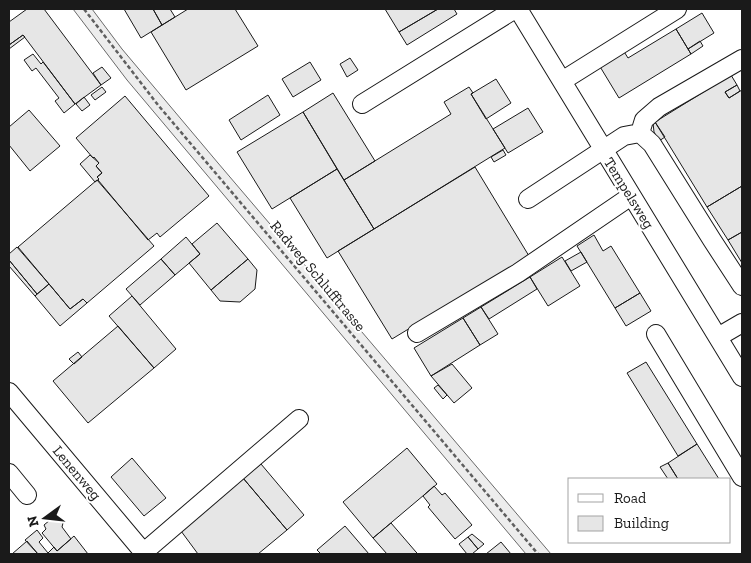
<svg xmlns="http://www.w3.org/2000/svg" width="751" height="563" viewBox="0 0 751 563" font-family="'Zilla Slab',serif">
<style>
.built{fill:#ededed;stroke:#6a6a6a}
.building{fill:#e6e6e6;stroke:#1a1a1a}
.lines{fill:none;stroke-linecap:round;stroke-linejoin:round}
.minor-casing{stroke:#1a1a1a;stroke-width:20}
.path{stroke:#5f5f5f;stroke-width:2.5;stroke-dasharray:4 2.5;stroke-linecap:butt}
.minor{stroke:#fff;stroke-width:18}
.labels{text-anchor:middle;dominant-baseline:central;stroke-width:4;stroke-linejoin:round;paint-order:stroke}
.street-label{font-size:15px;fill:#1a1a1a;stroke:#fff}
</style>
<rect width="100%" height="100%" fill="#fff"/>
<path class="built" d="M73,9H92L122,49L218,163L551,554H526L127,80Z"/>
<path class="building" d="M27,9H44L101,85L75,104L23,35L9,45V22Z
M124,9H153L162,25L141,38Z
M153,9H170L175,17L162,25Z
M188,9H235L258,46L186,90L151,32Z
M385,9H438L399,32Z
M438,9H454L457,14L407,45L399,32Z
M702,13L714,33L688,49L676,29Z
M676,29L691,54L619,98L599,65L623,50L628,58Z
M23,35L25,37L9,49V45Z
M700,41L703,46L691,54L688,49Z
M33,54L41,64L43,62L75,104L64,113L55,101L59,98L36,68L32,71L24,60Z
M350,58L358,70L347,77L340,64Z
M310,62L321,80L293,97L282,79Z
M102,67L111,78L101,85L93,73Z
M731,75L737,85L725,92L729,98L742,90V186L707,207L655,122Z
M496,79L511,103L486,119L471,94Z
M737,85L740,91L729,98L725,92Z
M102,87L106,92L95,100L91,95Z
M469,87L473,93L471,94L505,148L374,229L344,180L451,114L444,102Z
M333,93L375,161L344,180L303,112Z
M268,95L280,115L241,140L229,120Z
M125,96L209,196L160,237L157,233L148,240L98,180L99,179L97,177L102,173L96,166L99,163L94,157L93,158L76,138Z
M84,97L90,105L82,111L76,104Z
M528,108L543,132L508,153L493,129Z
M29,110L60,146L30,171L9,145V127Z
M303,112L337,169L272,209L237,152Z
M655,122L665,137L659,141L654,132L653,123Z
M503,150L506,155L494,162L491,157Z
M90,155L99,163L96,166L102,173L97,177L99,179L95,182L80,164Z
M475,167L529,256L392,339L338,251Z
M337,169L374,229L327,258L290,198Z
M97,180L154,246L87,303L83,299L70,309L18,247Z
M742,186V232L728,240L707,207Z
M217,223L248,259L211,290L189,263L200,254L192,244Z
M742,232V263L728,240Z
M594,235L603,251L611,246L640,293L615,308L577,246Z
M186,237L200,254L175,275L161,259Z
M17,247L49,284L37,294L9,260V254Z
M581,252L587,262L571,271L565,261Z
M562,257L580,286L548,306L530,277Z
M161,259L175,275L140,305L126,289Z
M248,259L257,270L255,289L240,302L220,301L211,290Z
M9,260L37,294L35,296L9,266Z
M530,277L537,289L489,319L481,307Z
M49,284L70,309L83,299L87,303L60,326L35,296Z
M640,293L651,311L626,326L615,308Z
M132,296L176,349L154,368L109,316Z
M481,307L498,334L480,345L463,318Z
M463,318L480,345L431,376L414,348Z
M118,326L154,368L88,423L53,381Z
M78,352L82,357L74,364L69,359Z
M646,362L697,444L678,456L627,373Z
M452,364L472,388L454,403L431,376Z
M438,385L447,395L443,399L434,388Z
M697,444L719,479H678L668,463Z
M407,448L437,484L373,538L343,502Z
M132,458L166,498L144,516L111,477Z
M668,463L678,479H668L660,467Z
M261,464L304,515L287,530L243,478Z
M243,478L287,530L258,554H198L181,531Z
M434,486L442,495L445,493L472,525L455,539L428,507L430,505L423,496Z
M56,515L63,523L62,527L71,539L57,551L42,533L46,529L44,525Z
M391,523L416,552L418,554H387L373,538Z
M345,526L369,554H321L317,550Z
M37,530L43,538L39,542L48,553L54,547L57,551L74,536L88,554H38L25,540Z
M472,534L484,544L478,549L468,537Z
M468,537L478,549L472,554H467L459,544Z
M27,541L38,554H12Z
M501,542L511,554H486Z"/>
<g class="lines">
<defs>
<path id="minor" d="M518,9L742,377
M562,81L677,9
M362,104L515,9
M640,133L644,120L659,107L742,59
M528,199L624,136L640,133L652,144L712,240L742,286
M417,333L518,273L631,196
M656,334L742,477
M718,337L742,323
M9,392L145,554
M9,473L27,495
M144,552L299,419"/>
</defs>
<use href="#minor" class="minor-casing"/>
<path class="path" d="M84,9L158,105L538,554"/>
<use href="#minor" class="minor"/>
</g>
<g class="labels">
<g class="street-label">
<text transform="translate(629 193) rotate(58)">Tempelsweg</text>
<text transform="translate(318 276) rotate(50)">Radweg Schlufftrasse</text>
<text transform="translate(77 473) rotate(50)">Lenenweg</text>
</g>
</g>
<rect width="751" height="563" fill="none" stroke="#1a1a1a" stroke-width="20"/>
<rect x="568" y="478" width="162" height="65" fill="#ffffff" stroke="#a3a3a3"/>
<rect x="578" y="494" width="25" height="8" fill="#ffffff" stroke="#a3a3a3"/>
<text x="614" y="503" font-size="15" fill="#1a1a1a">Road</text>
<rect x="578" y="516" width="25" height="15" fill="#e6e6e6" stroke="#a3a3a3"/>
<text x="614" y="528" font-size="15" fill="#1a1a1a">Building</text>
<g transform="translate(45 518) rotate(255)" stroke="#ffffff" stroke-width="4" paint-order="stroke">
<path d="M0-4L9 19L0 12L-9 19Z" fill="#1a1a1a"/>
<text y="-8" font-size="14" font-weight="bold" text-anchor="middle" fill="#1a1a1a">N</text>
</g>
</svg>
